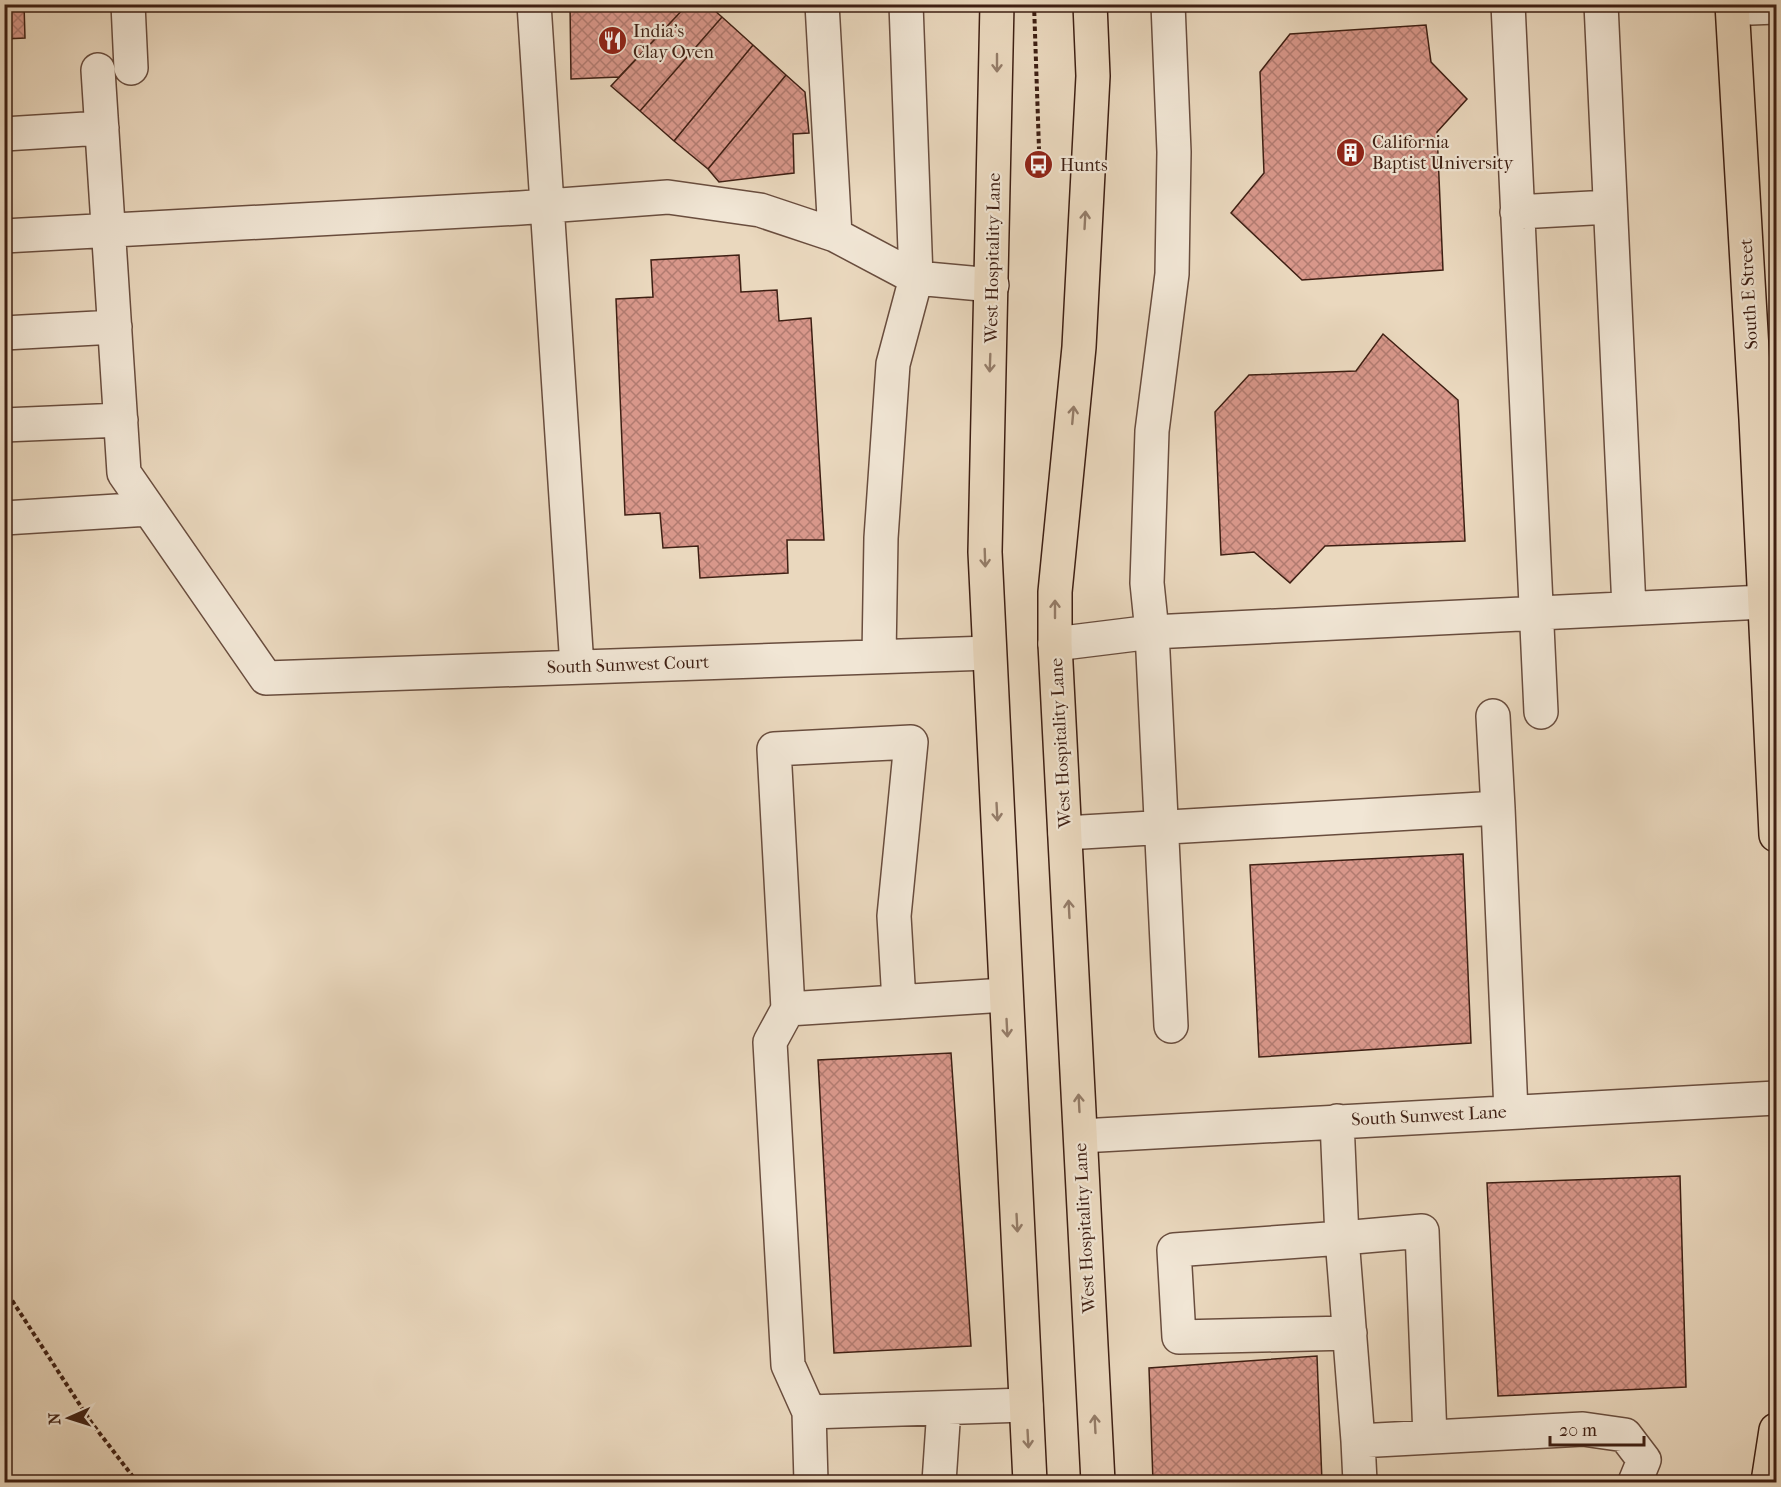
<svg xmlns="http://www.w3.org/2000/svg" width="1781" height="1487" viewBox="0 0 1781 1487" font-family="'IM FELL French Canon',serif">
<style>
.building{fill:url(#building-cross-hatch);stroke:#3e1f13;stroke-width:1.5}
.lines{fill:none;stroke-linecap:round;stroke-linejoin:round}
.minor-casing{stroke:#694d3e;stroke-width:36}
.major-casing{stroke:#3e1f13;stroke-width:36}
.path{stroke:#3e1f13;stroke-width:4;stroke-dasharray:4.5 3;stroke-linecap:butt}
.minor{stroke:#f1e6d5;stroke-width:33}
.major{stroke:#ead8be;stroke-width:33}
.oneway{stroke:#947c68}
.labels{text-anchor:middle;dominant-baseline:central;stroke-width:4.5;stroke-linejoin:round;paint-order:stroke}
.poi-label{font-size:18px;fill:#3e1f13;stroke:#f1e6d5;text-anchor:start}
.street-label{font-size:18px;fill:#3e1f13;stroke:#f1e6d5}
</style>
<defs>
<pattern id="building-cross-hatch" width="8" height="8" patternUnits="userSpaceOnUse" patternTransform="scale(1.5)"><rect width="8" height="8" fill="#d8978a"/><path d="M0 0l8 8M0 8l8-8" fill="none" stroke="#b17b70"/></pattern>
</defs>
<rect width="100%" height="100%" fill="#ead8be"/>
<filter id="stains"><feTurbulence type="fractalNoise" baseFrequency=".00333" numOctaves="4"/><feColorMatrix values="0 0 0 0 .2 0 0 0 0 .09 0 0 0 0 .02 0 0 0 .5 -.17"/></filter>
<radialGradient id="worn" r=".72"><stop offset=".6" stop-color="#630" stop-opacity="0"/><stop offset="1" stop-color="#630" stop-opacity=".3"/></radialGradient>
<path class="building" d="M4,4H24L25,38L4,39Z
M570,4H688L619,77L571,79Z
M688,4H707L722,17L640,111L611,86Z
M722,17L753,45L674,141L640,111Z
M1426,25L1431,62L1467,99L1437,132L1443,270L1302,280L1231,213L1264,173L1260,72L1290,34Z
M753,45L786,75L708,169L674,141Z
M786,75L805,92L809,133L793,134L794,173L719,182L708,169Z
M739,255L741,292L777,290L779,321L811,318L824,540H787L788,573L700,578L698,546L663,548L660,513L625,515L616,299L653,297L651,260Z
M1383,334L1458,400L1465,541L1325,546L1290,583L1254,552L1221,555L1215,412L1249,375L1356,371Z
M1463,854L1471,1043L1259,1057L1250,865Z
M951,1053L971,1346L834,1353L818,1060Z
M1680,1176L1686,1387L1498,1396L1487,1183Z
M1317,1356L1322,1482H1153L1149,1368Z"/>
<g class="lines">
<defs>
<path id="minor" d="M128,4L131,68
M534,4L577,667
M822,4L835,235
M1168,4L1174,152L1172,274L1152,431L1147,583L1152,632L1764,602
M1508,4L1541,712
M1601,4L1629,608
M1751,8L1776,7
M98,70L124,473L266,678L989,653
M4,134L102,128
M1517,212L1610,207
M4,236L520,208L668,197L760,210L835,235L916,278L992,285
M4,333L115,327
M4,425L121,420
M4,518L149,509
M1055,644L1152,632L1171,1026
M879,656L881,538L893,364L916,278L906,4
M1493,716L1498,808
M1065,833L1498,808L1511,1112
M788,1009L774,749L911,742L894,916L899,1002
M1337,1121L1342,1238L1422,1231L1430,1437
M1081,1136L1776,1098
M1350,1333L1179,1337L1174,1250L1342,1238L1358,1441L1583,1429L1625,1435L1644,1460L1635,1482
M809,1412L788,1365L770,1042L788,1009L1005,995
M1358,1441L1360,1482
M811,1482L809,1412L1026,1405
M939,1482L944,1408"/>
<path id="major" d="M997,4L985,552L1030,1482
M1090,4L1093,76L1079,347L1055,592V644L1098,1482
M1732,4L1756,419L1776,835
M1768,1482L1776,1430"/>
</defs>
<use href="#minor" class="minor-casing"/>
<use href="#major" class="major-casing"/>
<path class="path" d="M1034,4L1039,149
M4,1288L91,1422L137,1482"/>
<use href="#minor" class="minor"/>
<use href="#major" class="major"/>
</g>
<defs><path id="oneway-shaft" d="M-6 0H5M1.5-3L5.5 0L1.5 3" fill="none" stroke-width="1.6" stroke-linecap="round" stroke-linejoin="round" transform="scale(1.5)"/></defs>
<g class="oneway">
<use href="#oneway-shaft" transform="translate(997 63) rotate(90)"/>
<use href="#oneway-shaft" transform="translate(1085 220) rotate(-87)"/>
<use href="#oneway-shaft" transform="translate(990 363) rotate(92)"/>
<use href="#oneway-shaft" transform="translate(1073 415) rotate(-85)"/>
<use href="#oneway-shaft" transform="translate(985 558) rotate(88)"/>
<use href="#oneway-shaft" transform="translate(1055 609) rotate(-90)"/>
<use href="#oneway-shaft" transform="translate(997 812) rotate(87)"/>
<use href="#oneway-shaft" transform="translate(1069 909) rotate(-93)"/>
<use href="#oneway-shaft" transform="translate(1007 1028) rotate(87)"/>
<use href="#oneway-shaft" transform="translate(1079 1103) rotate(-93)"/>
<use href="#oneway-shaft" transform="translate(1017 1223) rotate(87)"/>
<use href="#oneway-shaft" transform="translate(1095 1424) rotate(-93)"/>
<use href="#oneway-shaft" transform="translate(1028 1439) rotate(87)"/>
</g>
<defs>
<symbol id="restaurant-disc" viewBox="-11 -11 22 22"><circle r="9.5" fill="#8f2418" stroke="#f1e6d5"/><path d="M-5-6h1v4h1v-4h1v4h1v-4h1v5L-1.5 .5V6h-2V.5L-5-1ZM5-6V6H3V1.5H1.5Q1.5-4 5-6Z" fill="#fff"/></symbol>
<symbol id="building-disc" viewBox="-11 -11 22 22"><circle r="9.5" fill="#8f2418" stroke="#f1e6d5"/><path d="M-4-6H4V6H1V3H-1V6H-4ZM-2.5-4.3h1.7v1.8h-1.7ZM.8-4.3h1.7v1.8H.8ZM-2.5-1h1.7V.8h-1.7ZM.8-1h1.7V.8H.8Z" fill="#fff"/></symbol>
<symbol id="bus-disc" viewBox="-11 -11 22 22"><circle r="9.5" fill="#8f2418" stroke="#f1e6d5"/><path d="M-5-6H5V4H4V6H2V4H-2V6H-4V4H-5ZM-3.5-4V0h7V-4ZM-3.5 1.2v1.5H-2V1.2ZM2 1.2v1.5H3.5V1.2Z" fill="#fff"/></symbol>
</defs>
<g fill-rule="evenodd">
<use href="#restaurant-disc" x="596" y="24" width="33" height="33"/>
<use href="#building-disc" x="1334" y="136" width="33" height="33"/>
<use href="#bus-disc" x="1022" y="148" width="33" height="33"/>
</g>
<g class="labels">
<g class="poi-label">
<text x="633" y="31">India's<tspan x="633" dy="21">Clay Oven</tspan></text>
<text x="1372" y="142">California<tspan x="1372" dy="21">Baptist University</tspan></text>
<text x="1060" y="165">Hunts</text>
</g>
<g class="street-label">
<text transform="translate(993 258) rotate(-89)">West Hospitality Lane</text>
<text transform="translate(1749 294) rotate(-93)">South E Street</text>
<text transform="translate(628 665) rotate(-2)">South Sunwest Court</text>
<text transform="translate(1061 743) rotate(-93)">West Hospitality Lane</text>
<text transform="translate(1429 1116) rotate(-3)">South Sunwest Lane</text>
<text transform="translate(1085 1228) rotate(-93)">West Hospitality Lane</text>
</g>
</g>
<rect width="1781" height="1487" fill="none" stroke="#ead8be" stroke-width="24"/>
<rect x="6" y="6" width="1769" height="1475" fill="none" stroke="#3e1f13" stroke-width="3"/>
<rect x="12" y="12" width="1757" height="1463" fill="none" stroke="#3e1f13" stroke-width="1.5"/>
<g transform="translate(69 1418) rotate(267)" stroke="#f1e6d5" stroke-width="4.5" paint-order="stroke">
<path d="M0-4.5L10 22L0 15L-10 22Z" fill="#3e1f13"/>
<text y="-9" font-size="16" font-weight="bold" text-anchor="middle" fill="#3e1f13">N</text>
</g>
<path d="M1550 1436v9h94v-9" fill="none" stroke="#3e1f13" stroke-width="3"/>
<text x="1559" y="1436" font-size="18" fill="#3e1f13" stroke="#f1e6d5" stroke-width="4.5" paint-order="stroke">20 m</text>
<rect width="100%" height="100%" filter="url(#stains)"/>
<rect width="100%" height="100%" fill="url(#worn)"/>
</svg>
